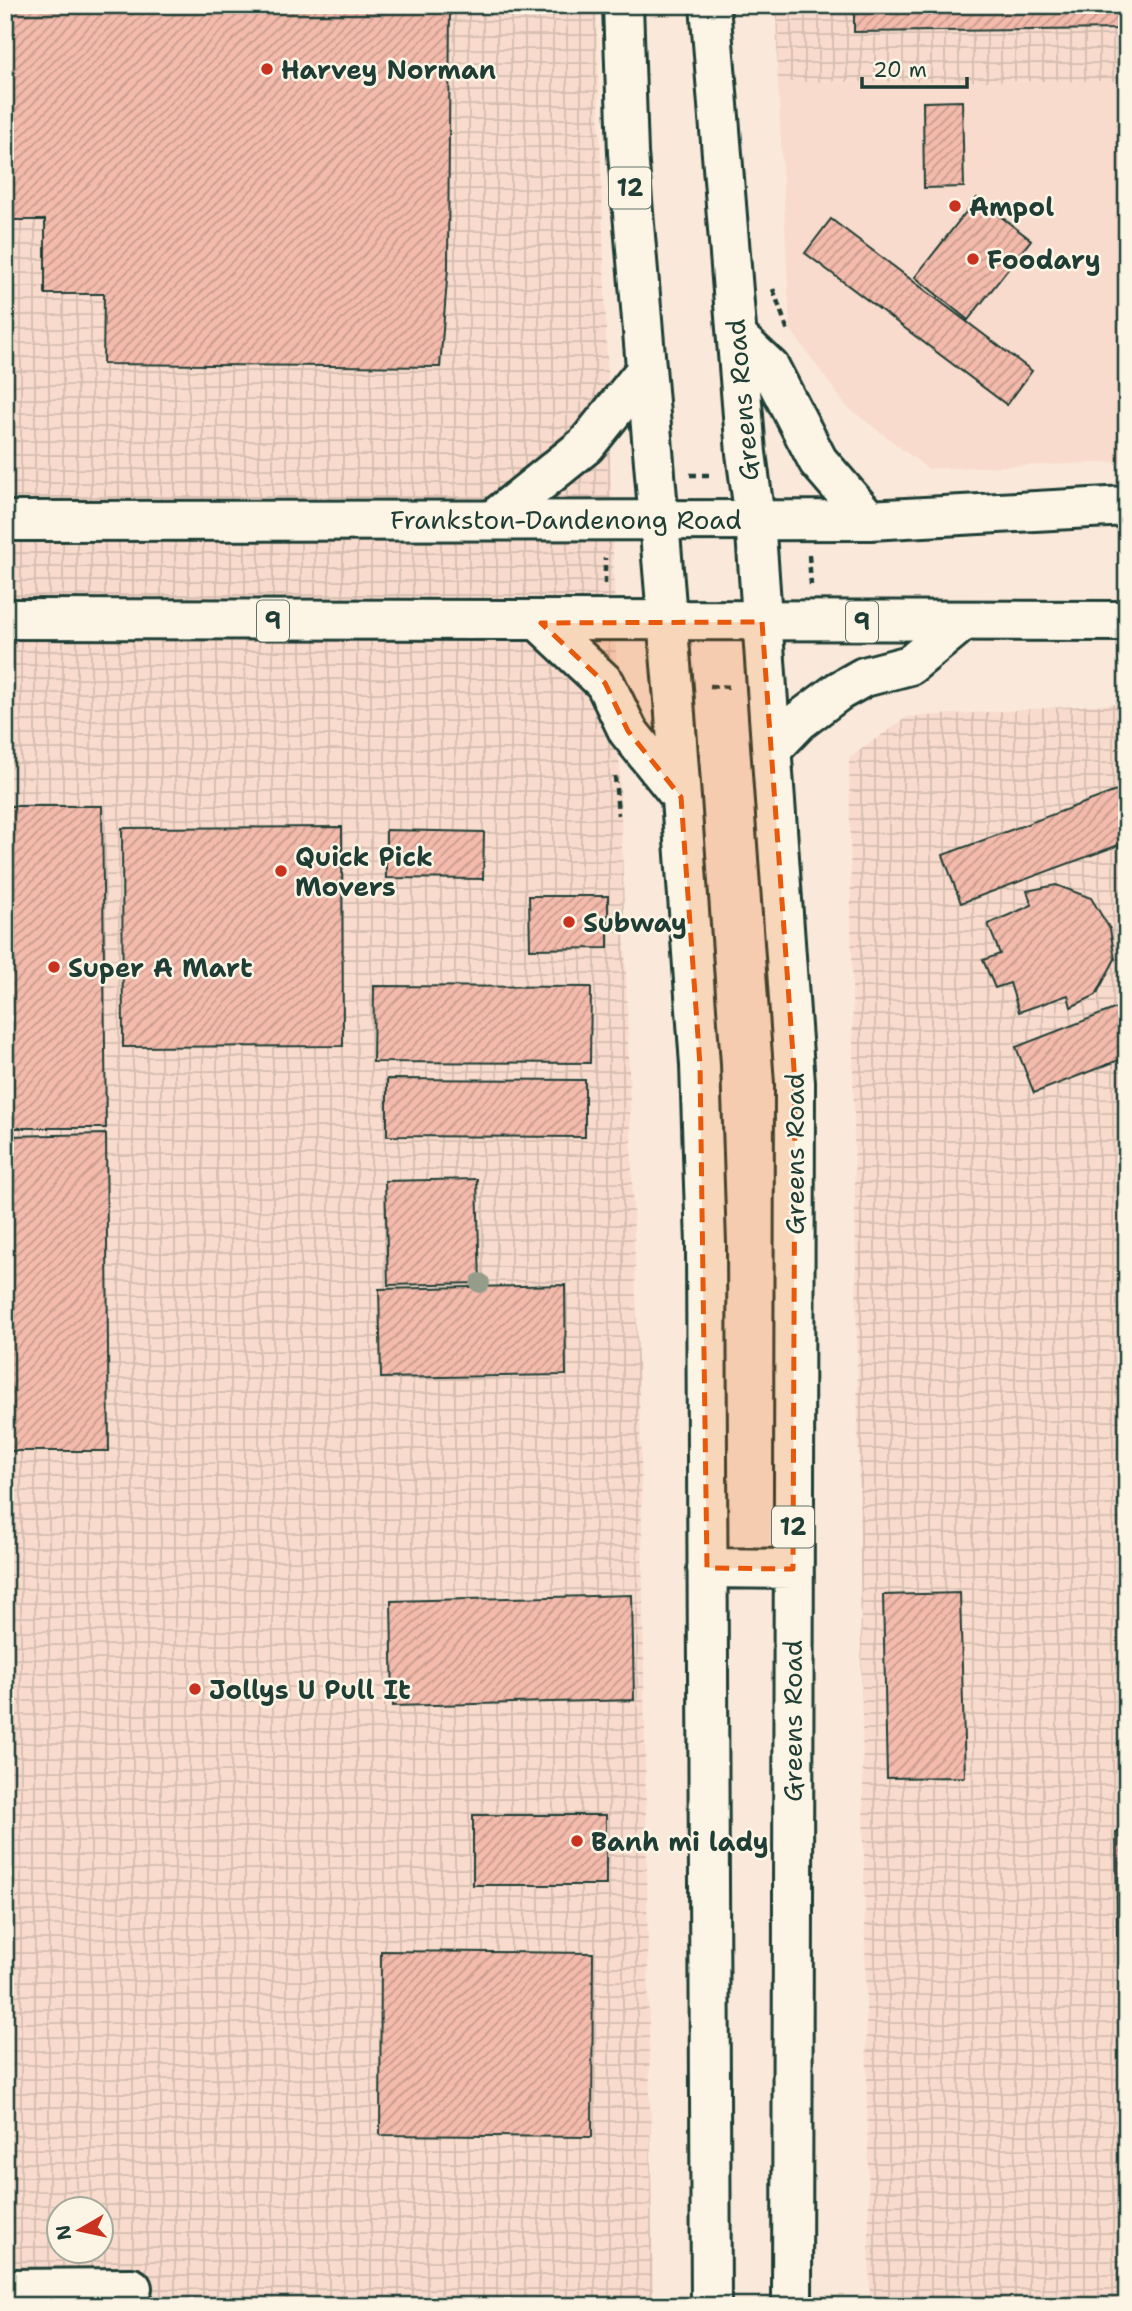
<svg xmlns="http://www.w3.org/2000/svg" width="1132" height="2311" viewBox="0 0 1132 2311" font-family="'Shantell Sans',sans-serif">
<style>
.built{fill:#f8dbcc}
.industrial{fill:url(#industrial-grid);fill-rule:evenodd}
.building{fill:url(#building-hatch);stroke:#1f3d34;stroke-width:2}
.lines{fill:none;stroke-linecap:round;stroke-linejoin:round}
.minor-casing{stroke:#1f3d34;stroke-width:44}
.major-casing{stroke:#1f3d34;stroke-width:44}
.highway-casing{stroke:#1f3d34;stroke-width:44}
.path{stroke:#1f3d34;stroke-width:4.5;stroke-dasharray:7 5;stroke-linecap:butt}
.minor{stroke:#fcf5e5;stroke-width:38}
.major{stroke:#fcf5e5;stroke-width:38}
.highway{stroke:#fcf5e5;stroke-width:38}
.tree{fill:#959d8a}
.marked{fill:#e8590c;fill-opacity:0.2;stroke:#e8590c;stroke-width:5;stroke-dasharray:14 9;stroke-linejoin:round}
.poi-dot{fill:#c8321e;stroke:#fcf5e5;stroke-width:2.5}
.labels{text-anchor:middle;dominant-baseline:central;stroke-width:5;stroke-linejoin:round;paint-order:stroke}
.shield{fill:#fcf5e5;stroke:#617469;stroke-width:2}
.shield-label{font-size:24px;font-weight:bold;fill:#1f3d34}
.poi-label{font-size:26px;font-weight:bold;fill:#1f3d34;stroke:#fcf5e5;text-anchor:start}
.street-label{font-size:26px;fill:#1f3d34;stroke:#fcf5e5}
</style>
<defs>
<pattern id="industrial-grid" width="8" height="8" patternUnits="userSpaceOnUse" patternTransform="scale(1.75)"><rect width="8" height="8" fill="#f8dbcc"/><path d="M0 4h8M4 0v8" fill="none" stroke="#d4bdb0"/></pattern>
<pattern id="building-hatch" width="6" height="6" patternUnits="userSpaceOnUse" patternTransform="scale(1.75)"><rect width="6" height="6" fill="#f4bbac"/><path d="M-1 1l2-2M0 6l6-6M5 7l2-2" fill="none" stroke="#c5998d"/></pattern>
</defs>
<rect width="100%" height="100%" fill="#fae9da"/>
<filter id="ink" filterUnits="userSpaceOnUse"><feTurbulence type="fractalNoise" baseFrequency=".0143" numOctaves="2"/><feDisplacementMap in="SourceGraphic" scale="14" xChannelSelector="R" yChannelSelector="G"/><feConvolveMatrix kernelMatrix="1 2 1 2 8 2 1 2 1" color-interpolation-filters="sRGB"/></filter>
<g filter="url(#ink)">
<path class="built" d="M1127,81V462L928,469L846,406L790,329L778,82Z"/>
<path class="industrial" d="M5,5H596L641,1459L653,2306H5ZM60,2210H102V2252H60Z
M776,5H1127V81L778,82Z
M1127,703V2306H870L849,758L907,717Z"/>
<path class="building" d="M5,5H450L448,268L440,367L103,364L104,294H45V220H5Z
M854,5H1127V29L854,32Z
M962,101L964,187L924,188L923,102Z
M977,198L1031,240L968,320L915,277Z
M831,219L1032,371L1007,405L805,253Z
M1127,787V842L961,903L943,855Z
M5,806H102L106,1128H5Z
M342,827L343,1046L123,1047L122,828Z
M386,830L484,832L483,879L386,878Z
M1056,885L1091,898L1110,929L1115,959L1096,995L1071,1007L1068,995L1019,1012L1010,983L995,988L983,960L1000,954L988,924L1032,905L1027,891Z
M529,896H608V948L530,949Z
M374,986L591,987L590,1063L373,1062Z
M1127,1004V1057L1034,1093L1016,1047Z
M387,1079L585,1080V1137L387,1136Z
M106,1134L109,1451H5V1136Z
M477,1179L480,1283L388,1285L385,1181Z
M565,1285L566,1375L381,1378L379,1289Z
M960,1593L965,1777L887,1778L883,1595Z
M632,1595L634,1700L393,1706L391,1601Z
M473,1815H606V1885H473Z
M1116,1832H1127V1935H1117Z
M381,1951L593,1953L592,2137L380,2135Z"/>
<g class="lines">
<defs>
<path id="minor" d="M5,2289L132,2288"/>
<path id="major" d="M623,5L628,153L674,700L700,1065L706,1244L711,2306
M710,5L746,453L755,519L795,1083L792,2306
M737,337L770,368L818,461L869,520
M493,520L586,445L646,370
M541,623L605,683L628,731L681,797
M772,749L799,721L839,691L864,677L910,665L961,623
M707,1568L793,1569"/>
<path id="highway" d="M5,521L869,520L1127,506
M5,619L1127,621"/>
</defs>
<use href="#minor" class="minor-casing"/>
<use href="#major" class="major-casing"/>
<use href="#highway" class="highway-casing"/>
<path class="path" d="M773,289L789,334
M690,475H713
M809,555L811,585
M605,584V558
M710,686L732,687
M615,776L618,815"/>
<use href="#minor" class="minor"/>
<use href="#major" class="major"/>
<use href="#highway" class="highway"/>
</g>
<circle class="tree" cx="480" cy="1283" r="10"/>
</g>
<path class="marked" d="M762,622L795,1083L793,1569L707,1568L700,1065L681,797L628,731L605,683L541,623Z"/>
<g class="poi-dot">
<circle cx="267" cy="69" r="7"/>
<circle cx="955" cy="206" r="7"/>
<circle cx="973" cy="259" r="7"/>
<circle cx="281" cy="871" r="7"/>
<circle cx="569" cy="922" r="7"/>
<circle cx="54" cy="967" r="7"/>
<circle cx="195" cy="1689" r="7"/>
<circle cx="577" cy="1841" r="7"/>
</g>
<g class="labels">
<g class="shield">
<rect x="609" y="167.5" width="42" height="41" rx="5"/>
<rect x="257" y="600.5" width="32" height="41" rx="5"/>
<rect x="846" y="601.5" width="32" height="41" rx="5"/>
<rect x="772" y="1506.5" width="42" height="41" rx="5"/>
</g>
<g class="shield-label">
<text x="630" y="188">12</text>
<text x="273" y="621">9</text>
<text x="862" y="622">9</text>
<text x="793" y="1527">12</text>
</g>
<g class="poi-label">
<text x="281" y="69">Harvey Norman</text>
<text x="969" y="206">Ampol</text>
<text x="987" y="259">Foodary</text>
<text x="295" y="856">Quick Pick<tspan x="295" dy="30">Movers</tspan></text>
<text x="583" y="922">Subway</text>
<text x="68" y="967">Super A Mart</text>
<text x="209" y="1689">Jollys U Pull It</text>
<text x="591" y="1841">Banh mi lady</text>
</g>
<g class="street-label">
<text transform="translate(742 400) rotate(-95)">Greens Road</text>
<text x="566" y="519">Frankston-Dandenong Road</text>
<text transform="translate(794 1154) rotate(-90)">Greens Road</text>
<text transform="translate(792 1721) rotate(-90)">Greens Road</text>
</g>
</g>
<rect width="1132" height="2311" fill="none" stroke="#fcf5e5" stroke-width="28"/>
<rect x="14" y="14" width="1104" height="2283" fill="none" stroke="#1f3d34" stroke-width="2.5" filter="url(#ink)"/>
<g transform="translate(80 2230) rotate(261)"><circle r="33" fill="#fcf5e5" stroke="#a4ab9e" stroke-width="2"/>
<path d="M0-5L12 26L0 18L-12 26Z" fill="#c8321e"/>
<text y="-10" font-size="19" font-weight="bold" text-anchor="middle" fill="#1f3d34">N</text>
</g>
<path d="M862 77v10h105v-10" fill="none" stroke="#1f3d34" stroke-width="3.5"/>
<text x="873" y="77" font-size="21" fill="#1f3d34" stroke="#fcf5e5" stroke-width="5" paint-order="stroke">20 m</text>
</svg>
